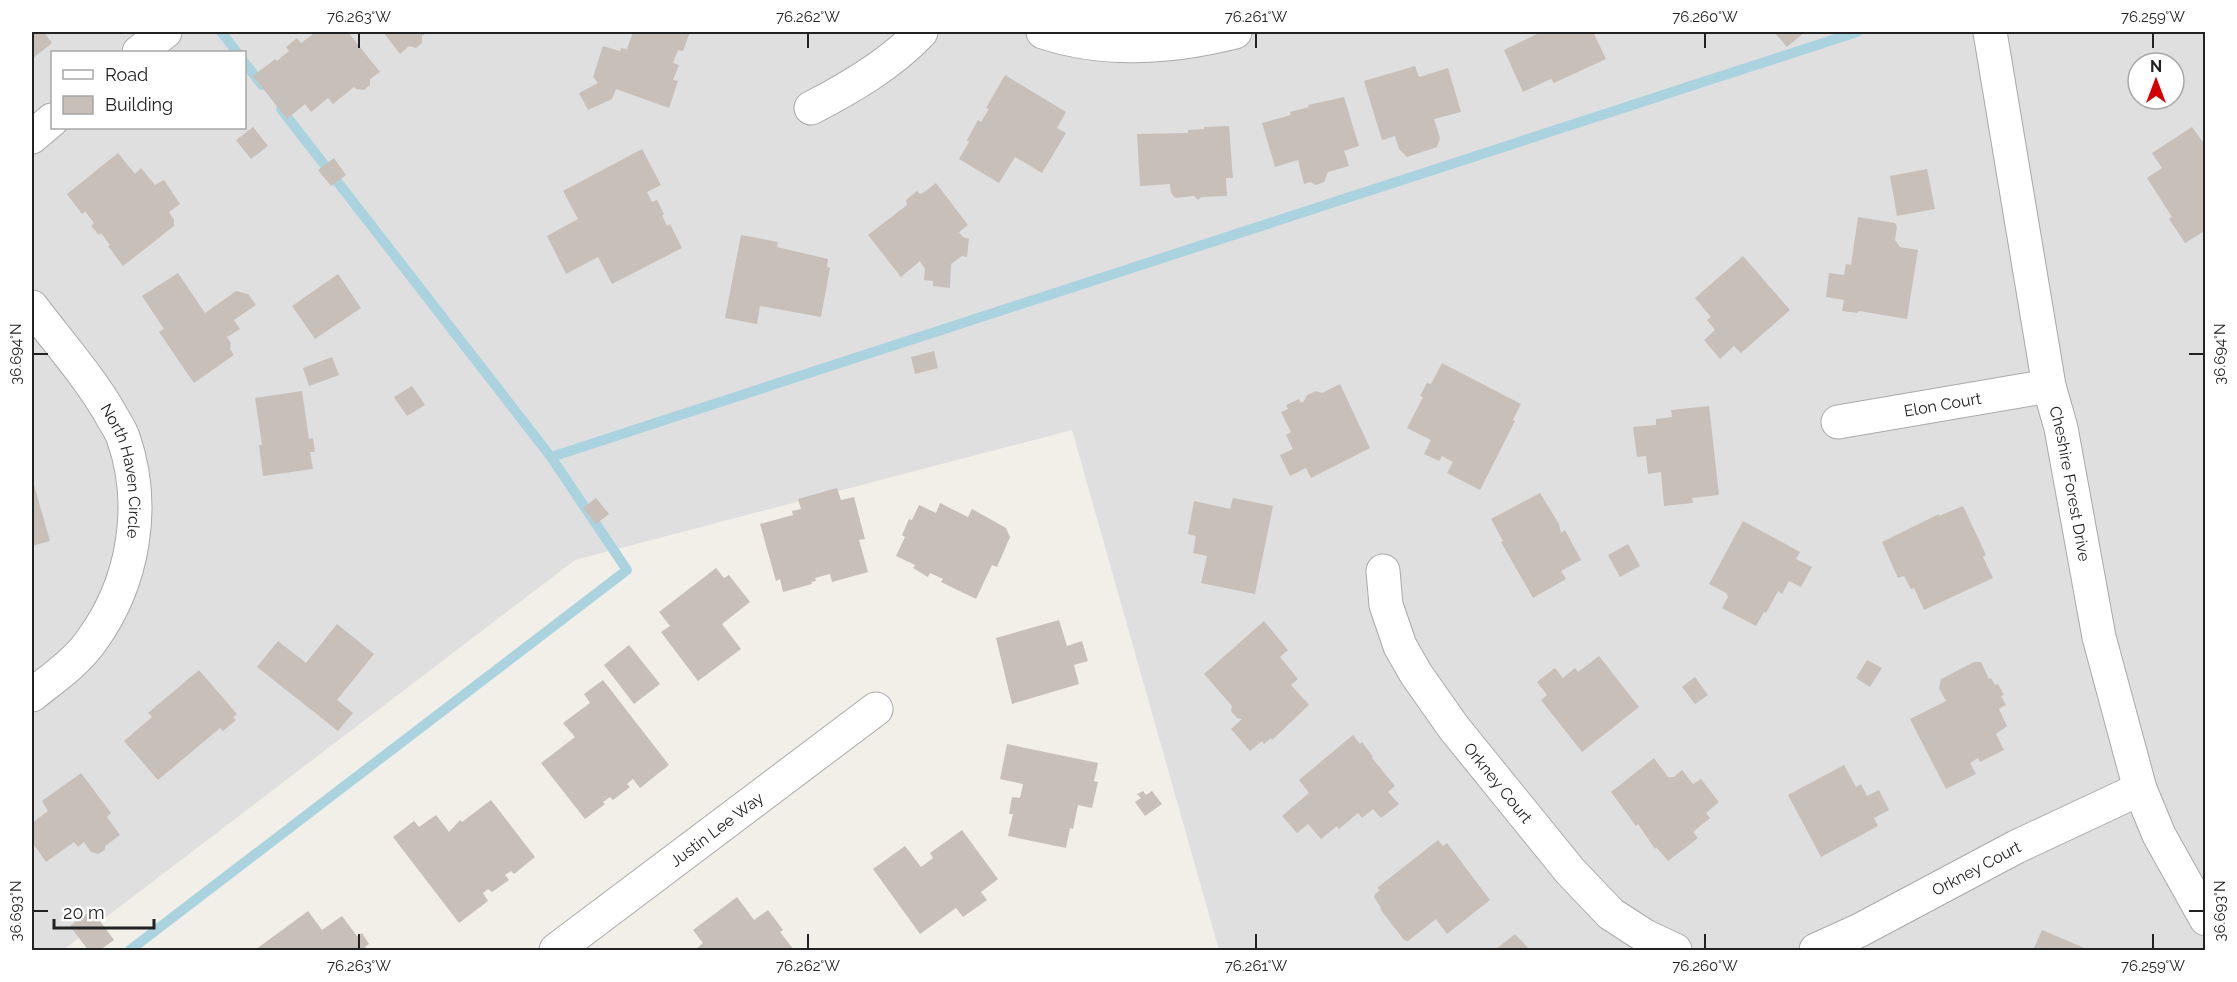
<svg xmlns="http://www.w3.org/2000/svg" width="2237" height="982" viewBox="0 0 2237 982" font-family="Raleway,sans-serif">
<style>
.residential{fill:#e0dfdf;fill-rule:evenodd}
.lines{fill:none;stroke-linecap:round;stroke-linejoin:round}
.stream{stroke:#aad3df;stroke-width:10}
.building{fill:#c7bfb8}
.minor-casing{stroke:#a9a9a9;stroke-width:35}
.minor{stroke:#fff;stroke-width:33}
.ticks{fill:none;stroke:#222;stroke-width:2}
.labels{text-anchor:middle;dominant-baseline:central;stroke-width:5;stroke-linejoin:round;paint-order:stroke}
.street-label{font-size:16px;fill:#222;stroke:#fff}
.neatline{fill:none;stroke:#222;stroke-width:2}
.ticks-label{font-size:15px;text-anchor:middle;fill:#222}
</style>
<rect width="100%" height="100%" fill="#f2efe9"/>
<path class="residential" d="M32,32H2205V950H1219L1072,430L575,560L63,950H32ZM52,52H244V128H52ZM2138,63H2174V99H2138Z"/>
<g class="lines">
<path class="stream" d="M221,32L237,52
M244,62L262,85
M551,457L1857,32
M130,950L627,570L551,457L281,109"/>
</g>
<path class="building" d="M32,32H44L52,43L32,59Z
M310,32H348L380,72L370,79V85L364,90L356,89L354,87L333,104L328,98L311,112L305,104L287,119L253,76L275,59L277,61L289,51L286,47L297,38L301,43L313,34Z
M383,32H428L422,36V43L416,48L409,46L400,54Z
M633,32H690L683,51L678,50L673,63L679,65L673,80L678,81L669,108L616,89L612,99L588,110L579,93L598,83L593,77L603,46L620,51L621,48L627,49Z
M1541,32H1593L1606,59L1554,83L1551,79L1523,92L1504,50Z
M1774,32H1805L1787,47Z
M1415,66L1419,77L1448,68L1461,112L1434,119L1440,138L1437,147L1407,157L1399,149L1395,136L1382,140L1364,81Z
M1005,75L1066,112L1057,128L1066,133L1042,173L1015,157L999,183L959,159L969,142L967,140L978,120L981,122L989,109L986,108Z
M1344,97L1359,146L1344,151L1349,166L1328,172L1324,182L1316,185L1310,182L1304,184L1298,160L1275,167L1262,123L1291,115L1290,112L1309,107L1308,105Z
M1229,126L1233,178H1226L1227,196L1201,197L1198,200L1194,196L1175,198L1171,193L1170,184L1140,186L1137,134L1188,133V130L1204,129V127Z
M253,127L268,146L251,159L236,140Z
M2192,127L2206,146V230L2185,243L2169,219L2172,217L2147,178L2162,168L2152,153Z
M642,149L661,185L647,192L652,202L657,200L664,214L662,215L667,226L670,224L682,248L612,284L598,257L566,274L547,236L578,219L563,191Z
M118,153L135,174L141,168L155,185L164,180L180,204L169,212L174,220V226L123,266L108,246L110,245L101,233L99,235L91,226L94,223L85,211L82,214L67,194Z
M334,158L346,175L331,186L318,170Z
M1927,169L1935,209L1897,216L1890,176Z
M936,183L968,225L959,232L963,237L969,239L967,257L962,256L951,264L950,288L933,286V281L924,280L925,269L920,261L901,277L868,235L907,205L906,200L917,191L920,194L923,193Z
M1858,217L1895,223L1897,227L1895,240L1900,247L1918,250L1907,319L1859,311L1857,313L1842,311L1844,300L1826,297L1829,273L1844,275L1846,264L1851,265Z
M741,235L778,242L777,247L828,259L827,267L830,268L821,317L760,306L757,324L725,318Z
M1743,256L1790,310L1741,353L1734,346L1720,359L1704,340L1715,330L1707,320L1711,317L1695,298Z
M178,273L205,313L236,291L248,294L256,305L234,320L240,329L227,337L231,343L230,349L234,355L194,383L159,332L164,329L142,296Z
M338,274L361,308L315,339L292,306Z
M934,351L938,368L915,374L911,357Z
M332,357L339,375L309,386L303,368Z
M1442,363L1521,404L1513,420L1515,421L1480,490L1447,473L1453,462L1442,456L1439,461L1424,454L1431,440L1407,428L1423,397L1420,396L1427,383L1431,384Z
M1340,384L1370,448L1311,478L1306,468L1290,476L1280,455L1293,449L1286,435L1291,432L1281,412L1288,409L1286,405L1299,399L1301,403L1304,401L1307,395L1316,391L1322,393Z
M412,386L425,405L407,416L394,397Z
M302,391L309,439L313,438L315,452H310L313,469L263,476L259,445H262L255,398Z
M1709,406L1719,495L1692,498L1693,503L1664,506L1661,472L1648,474L1646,456L1637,457L1633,427L1656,425V419L1672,417L1671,410Z
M32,478L50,541L32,546Z
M837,488L841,500L854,497L865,539L859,540L868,572L832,582L830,574L815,578L816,581L811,582L812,584L783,592L780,579L776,581L760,524L793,515L792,511L801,509L798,499Z
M1540,493L1559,524L1561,533L1565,530L1581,560L1561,571L1566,579L1533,598L1501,542L1503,541L1491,519Z
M596,498L609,514L596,524L583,508Z
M1233,498L1273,506L1255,594L1201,583L1207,556L1193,553L1196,536L1188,534L1194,501L1230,509Z
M940,503L968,517L972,509L1006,528L1010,537L997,567L992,565L976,599L941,582L943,579L930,573L928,577L913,568L915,565L896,556L905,537L902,535L909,519L912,520L919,505L936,513Z
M1963,506L1986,555L1983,557L1993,578L1924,610L1914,588L1911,589L1904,576L1898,578L1882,542L1939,514V516Z
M1743,521L1800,552L1796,559L1812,567L1801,587L1789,581L1782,594L1778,591L1766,613L1764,612L1756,626L1722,608L1728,597L1726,593L1709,584Z
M1628,544L1640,566L1620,577L1608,555Z
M716,568L724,578L729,575L750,602L722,624L741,649L698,681L661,632L670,626L659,612Z
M1059,620L1067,646L1082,641L1088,661L1074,665L1079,684L1012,704L996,638Z
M1264,621L1288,650L1280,657L1298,679L1291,685L1309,705L1272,740L1271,738L1264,744L1262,741L1250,751L1231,729L1242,719L1237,718L1231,711L1232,706L1204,674Z
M337,624L374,654L337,700L353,713L338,731L257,667L278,641L306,663Z
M629,645L660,684L634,704L604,665Z
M1599,656L1639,707L1582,752L1541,700L1547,695L1537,682L1555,668L1563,678L1575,668L1578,672Z
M1867,660L1882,668L1870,687L1856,678Z
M1974,662H1981L1989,679L1991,678L1995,685L1998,684L2004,695L2001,696L2006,705L1999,709L2007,726L1996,734L2004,750L1980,762L1978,758L1970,763L1976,774L1946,789L1910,719L1946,701L1939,688L1941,679Z
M199,670L237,714L233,717L236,720L223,731L220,728L158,780L124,741L152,717L148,713Z
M1695,677L1708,695L1695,704L1682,687Z
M603,680L669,765L640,788L633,779L627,784L630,787L613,800L610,797L603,802L605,804L585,819L541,763L575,737L563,723L590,703L584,694Z
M1353,735L1360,744L1362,742L1373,757L1372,758L1395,786L1388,792L1399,804L1381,818L1373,809L1362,818L1358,813L1339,829L1337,826L1321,839L1308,824L1297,833L1282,816L1309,793L1299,780Z
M1007,744L1098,763L1094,781L1098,782L1092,808L1078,805L1073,829L1070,828L1066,848L1008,836L1013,814H1009L1012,797L1020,798L1023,784L1000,779Z
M1654,758L1668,777H1674L1682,770L1693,784L1701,779L1719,802L1706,813L1710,818L1693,832L1698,838L1668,861L1656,847L1655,849L1638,824L1636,826L1611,792Z
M1844,765L1856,787L1861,784L1867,796L1879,790L1889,810L1874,818L1878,826L1821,857L1788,795Z
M81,773L111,813L107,817L120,835L105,846V850L98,854L91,852L84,842L78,847L74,842L46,862L32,842V823L48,811L42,801Z
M1143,791L1146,795L1152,791L1162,804L1145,816L1135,802L1141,798L1137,794Z
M491,800L535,857L514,874L511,871L505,875L509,880L492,892L488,889L483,893L488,901L459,923L393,837L414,821L419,827L436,815L449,832L460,820L462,822Z
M962,830L998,879L981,892L987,900L963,917L956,908L920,934L873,869L905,846L921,867L933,858L930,853Z
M1438,840L1443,846L1447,843L1490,900L1447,934L1436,919L1408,941L1404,940L1380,909L1381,908L1374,897L1375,894L1380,890L1377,888Z
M737,897L754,920L768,910L783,930L780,932L794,950H695L703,943L693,930Z
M92,910L114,940L100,950H88L70,926Z
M308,911L322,930L342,916L357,936L362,933L369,944L365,947L367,950H255Z
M2042,930L2089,950H2033Z
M1515,934L1530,950H1495Z"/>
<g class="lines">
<defs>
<g id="minor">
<path d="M1043,32C1106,53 1171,48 1235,32"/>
<path id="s1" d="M1990,32L2049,386L2061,428L2099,637L2140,789L2159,835L2206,919"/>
<path d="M139,52L165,32"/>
<path d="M811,108C850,88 891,64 921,32"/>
<path d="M32,137L52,120"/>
<path id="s2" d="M32,307C58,342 88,375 110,413C114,421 120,429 123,437C147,505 134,582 92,640C77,662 52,679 32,695"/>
<path id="s3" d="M1838,422L2049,386"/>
<path id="s4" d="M1383,571L1386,605L1400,646L1416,674L1454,728L1570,871L1611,914L1645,936L1675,950"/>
<path id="s5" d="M556,950L876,709"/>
<path id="s6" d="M1816,950L1860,930L2016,847L2140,789"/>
</g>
</defs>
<use href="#minor" class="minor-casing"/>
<use href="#minor" class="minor"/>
</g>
<path class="ticks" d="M359,33V48M808,33V48M1256,33V48M1705,33V48M2153,33V48M33,354H48M2189,354H2204M33,911H48M2189,911H2204M359,934V949M808,934V949M1256,934V949M1705,934V949M2153,934V949"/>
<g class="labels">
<g class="street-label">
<text stroke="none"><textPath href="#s3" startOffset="106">Elon Court</textPath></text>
<text stroke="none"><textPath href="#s2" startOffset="192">North Haven Circle</textPath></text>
<text stroke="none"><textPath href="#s1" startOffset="459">Cheshire Forest Drive</textPath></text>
<text stroke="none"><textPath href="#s4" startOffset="246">Orkney Court</textPath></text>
<text stroke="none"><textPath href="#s5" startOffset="201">Justin Lee Way</textPath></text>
<text stroke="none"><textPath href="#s6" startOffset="180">Orkney Court</textPath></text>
</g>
</g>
<rect width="2237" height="982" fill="none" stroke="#ffffff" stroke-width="66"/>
<rect x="51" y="51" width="195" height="78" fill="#ffffff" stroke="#a7a7a7" stroke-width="1.5"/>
<rect x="63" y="70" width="30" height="9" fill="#ffffff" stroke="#a7a7a7" stroke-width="1.5"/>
<text x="105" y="81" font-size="18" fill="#222222">Road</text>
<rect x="63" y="96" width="30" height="18" fill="#c7bfb8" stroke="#a7a7a7" stroke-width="1.5"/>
<text x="105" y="111" font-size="18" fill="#222222">Building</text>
<g transform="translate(2156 81)"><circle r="28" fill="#ffffff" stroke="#a7a7a7" stroke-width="1.5"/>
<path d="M0-4.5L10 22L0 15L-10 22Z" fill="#d40000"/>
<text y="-9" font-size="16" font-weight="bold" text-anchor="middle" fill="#222222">N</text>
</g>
<path d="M54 919v9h100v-9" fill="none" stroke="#222222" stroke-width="3"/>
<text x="63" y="919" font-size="18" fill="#222222" stroke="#ffffff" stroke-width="4.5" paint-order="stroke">20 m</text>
<rect x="33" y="33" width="2171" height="916" class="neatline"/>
<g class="ticks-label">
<text x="359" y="22">76.263°W</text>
<text x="808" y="22">76.262°W</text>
<text x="1256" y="22">76.261°W</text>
<text x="1705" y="22">76.260°W</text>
<text x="2153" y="22">76.259°W</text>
<text transform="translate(16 354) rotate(-90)" y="5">36.694°N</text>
<text transform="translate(2220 354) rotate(-90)" y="5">36.694°N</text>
<text transform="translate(16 911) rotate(-90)" y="5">36.693°N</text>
<text transform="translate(2220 911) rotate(-90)" y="5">36.693°N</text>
<text x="359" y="971">76.263°W</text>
<text x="808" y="971">76.262°W</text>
<text x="1256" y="971">76.261°W</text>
<text x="1705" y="971">76.260°W</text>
<text x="2153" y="971">76.259°W</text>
</g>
</svg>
